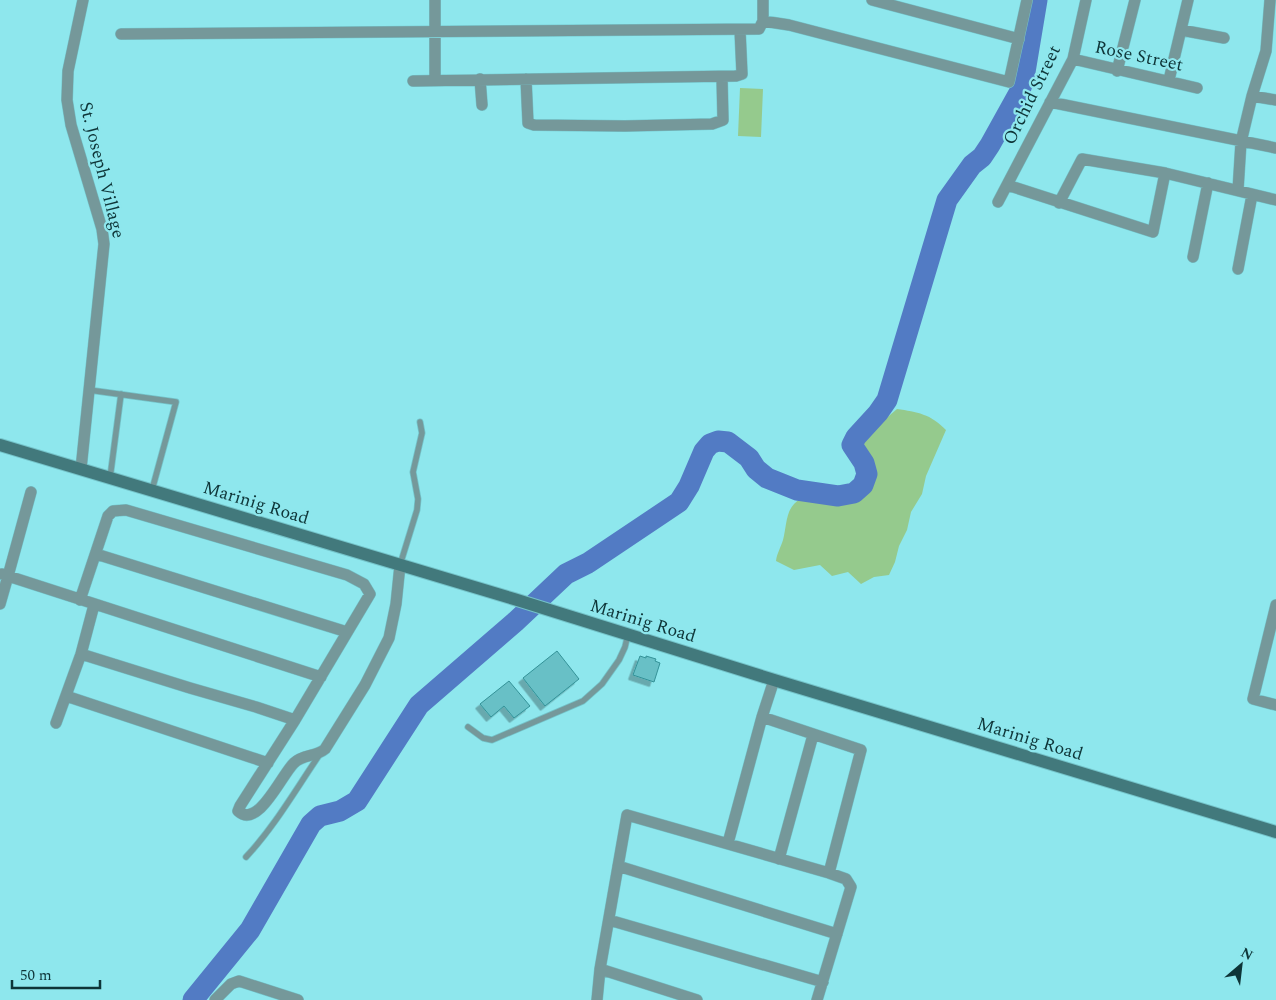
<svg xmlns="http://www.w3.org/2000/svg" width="1276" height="1000" viewBox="0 0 1276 1000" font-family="Spectral,serif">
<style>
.green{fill:#95ca8d}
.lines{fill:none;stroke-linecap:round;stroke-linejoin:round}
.river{stroke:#527bc4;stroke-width:21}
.building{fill:#67c0c6;stroke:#349298;filter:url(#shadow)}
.lane-casing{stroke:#74c3c9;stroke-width:7}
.street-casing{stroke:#74c3c9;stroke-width:12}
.secondary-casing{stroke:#74c3c9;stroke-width:14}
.lane{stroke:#75989a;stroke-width:5.5}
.street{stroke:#75989a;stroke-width:11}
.secondary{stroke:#42797c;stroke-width:12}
.labels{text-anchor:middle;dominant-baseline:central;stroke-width:4.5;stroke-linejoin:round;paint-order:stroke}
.street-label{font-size:18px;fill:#0e3538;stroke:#8ee7ed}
</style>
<defs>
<filter id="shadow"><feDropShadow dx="-4.5" dy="4.5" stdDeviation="0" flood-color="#0004"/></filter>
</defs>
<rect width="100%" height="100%" fill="#8ee7ed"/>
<path class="green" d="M740,88L763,89L761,137L738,136Z
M897,409C917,412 931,414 946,430L926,476L922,494L911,512L907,530L899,546L895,562L889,575L874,577L861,584L848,572L832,576L820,565L794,570L776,561C777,553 781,547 783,540C787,526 785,506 801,499C812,495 827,505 839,505C842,505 846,503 850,501C864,496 873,488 876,472L861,446V440Z"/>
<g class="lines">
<path class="river" d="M193,1000L250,930L311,824L320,816L340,811L357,801L419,705L515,622L566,574L588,563L679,502L689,486L704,451L710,444L718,441L728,442L749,458L756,469L767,478L797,490L838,496L854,493L863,485L867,474L864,463L852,445L856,437L878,413L887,400L947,200L972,165L982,157L990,145L1020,91L1024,78L1037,0"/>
</g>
<path class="building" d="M557,651L579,679L545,706L523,678Z
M640,656L646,658V656L656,659L655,661L660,663L654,682L633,675Z
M509,681L530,706L514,718L504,706L491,717L480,704Z"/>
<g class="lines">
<defs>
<path id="lane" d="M89,390L176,402L152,490
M110,478L121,394
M400,565L417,510L418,499L413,472L422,433L420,422
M468,727L483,738L492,740L583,701L602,684L619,660L625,647L628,634
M246,857C275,826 296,789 320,754"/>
<path id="street" d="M872,0L1019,39
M763,21L789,25L1009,82L1027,0
M1181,30L1224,38
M121,34L759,29L763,21V0
M1073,59L1197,88
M1117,71L1135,0
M480,79L482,105
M526,79L528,123L534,125L625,126L712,124L723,120L722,78
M435,80V0
M1169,80L1188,0
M413,81L736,76L742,74L740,30
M1252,96L1276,100
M1050,102L1276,148
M1007,185L1153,232L1165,173
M1238,190L1241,142L1252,96L1266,51L1270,0
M998,202L1073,59L1086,0
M1059,203L1082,159L1165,173L1276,200
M1193,257L1208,183
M1238,269L1252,195
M81,469L104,244L102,229L71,125L67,100L68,71L83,0
M31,492L8,576L321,677
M96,554L347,632
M80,600L108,516L113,511L126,510L347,575L364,584L370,594L295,720L240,806L238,811C258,830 282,774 294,763C303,754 316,757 325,749L365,685L389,638L396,604L400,565
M0,604L8,576L2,574
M1276,605L1253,699L1276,705
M81,654L190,688L256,707L295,720
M66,696L268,763
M762,717L861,750L829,873
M56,723L81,654L94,605
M728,843L762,717L774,680
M779,859L813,735
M618,866L837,934
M609,920L823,982
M600,969L697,1000
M215,1000L231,984L239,981L298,1000
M597,1000L600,969L627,815L829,873L846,879L851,887L817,1000"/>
<path id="secondary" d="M0,445L514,599L774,680L1276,832"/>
</defs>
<use href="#lane" class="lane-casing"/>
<use href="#street" class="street-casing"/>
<use href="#secondary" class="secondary-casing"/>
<use href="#lane" class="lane"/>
<use href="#street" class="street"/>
<use href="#secondary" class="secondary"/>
</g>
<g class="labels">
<g class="street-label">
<text transform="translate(1139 56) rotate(12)">Rose Street</text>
<text transform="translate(1032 95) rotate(-64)">Orchid Street</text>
<text transform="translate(102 170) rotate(76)">St. Joseph Village</text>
<text transform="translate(256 503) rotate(17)">Marinig Road</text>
<text transform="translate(643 621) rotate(17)">Marinig Road</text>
<text transform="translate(1030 739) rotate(17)">Marinig Road</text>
</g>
</g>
<g transform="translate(1241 965) rotate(28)" stroke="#8ee7ed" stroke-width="4" paint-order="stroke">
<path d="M0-4L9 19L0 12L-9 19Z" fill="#0e3538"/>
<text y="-8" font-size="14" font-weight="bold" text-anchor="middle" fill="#0e3538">N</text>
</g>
<path d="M12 980v8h88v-8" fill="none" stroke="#0e3538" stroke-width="2.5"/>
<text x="20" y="980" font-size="15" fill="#0e3538" stroke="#8ee7ed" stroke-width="4" paint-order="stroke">50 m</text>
</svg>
